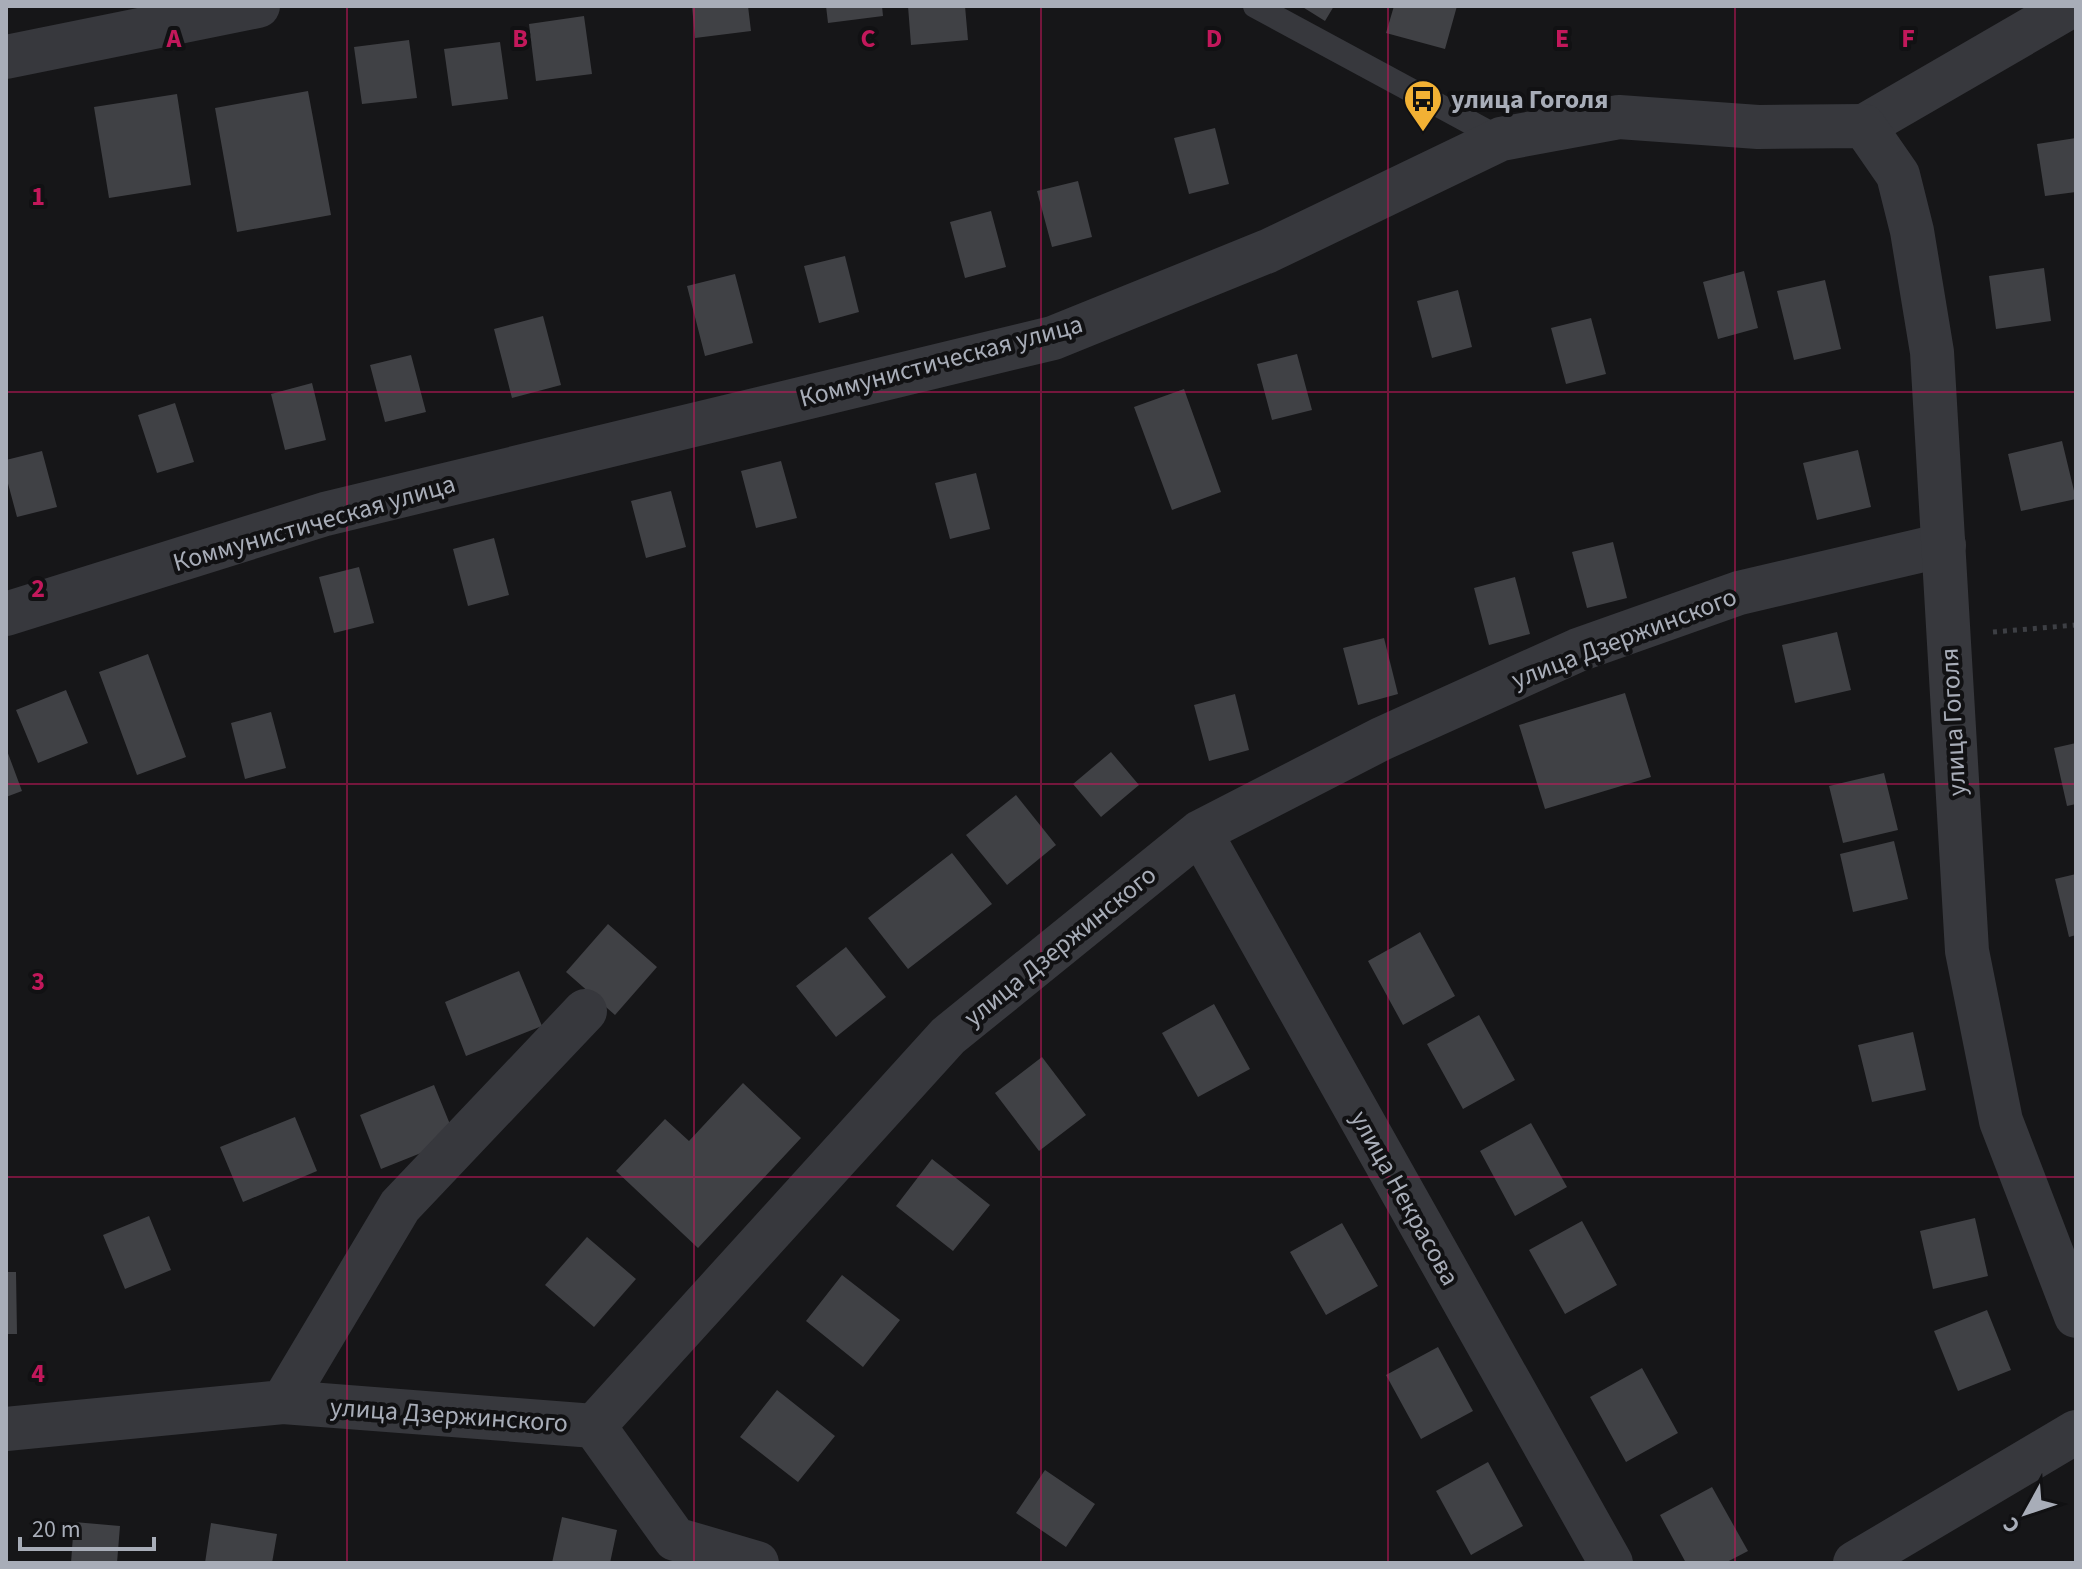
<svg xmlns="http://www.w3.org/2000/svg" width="2082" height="1569" viewBox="0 0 2082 1569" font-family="'Source Sans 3',sans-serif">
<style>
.building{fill:#404145}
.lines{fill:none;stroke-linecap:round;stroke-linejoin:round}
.path{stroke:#3d3f44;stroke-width:5;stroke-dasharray:4 6;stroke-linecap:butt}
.service{stroke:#37383d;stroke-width:24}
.minor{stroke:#37383d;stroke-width:44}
.tertiary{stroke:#37383d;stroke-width:44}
.grid{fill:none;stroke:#c2185b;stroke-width:2;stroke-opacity:0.55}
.labels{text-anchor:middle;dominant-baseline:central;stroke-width:8;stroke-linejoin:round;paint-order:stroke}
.poi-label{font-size:26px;font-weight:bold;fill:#a8adb8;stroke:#111113;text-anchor:start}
.street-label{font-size:26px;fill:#a8adb8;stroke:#111113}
.grid-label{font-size:26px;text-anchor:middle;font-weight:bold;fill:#c2185b;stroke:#111113;stroke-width:8;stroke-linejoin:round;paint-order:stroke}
</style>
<rect width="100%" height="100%" fill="#161618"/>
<path class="building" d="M692,6H748L751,31L695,38Z
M826,6H882L883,16L828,23Z
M908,6H965L968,40L911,45Z
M1301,6H1334L1325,21Z
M1394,6H1457L1445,49L1386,33Z
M584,16L592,74L536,81L529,24Z
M409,40L417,98L362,104L354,47Z
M500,42L508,99L452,106L444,49Z
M308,91L331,215L237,232L215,108Z
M177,94L191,185L109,198L94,107Z
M1215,128L1229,184L1189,194L1174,138Z
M2076,138V192L2045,196L2037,144Z
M1078,181L1092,237L1052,247L1037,191Z
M991,211L1006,267L965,278L950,222Z
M845,256L859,312L819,323L804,266Z
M2044,268L2051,321L1996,329L1989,276Z
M1744,271L1758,328L1718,339L1703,282Z
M735,274L753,343L705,356L687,286Z
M1825,280L1841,349L1794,360L1777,291Z
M1458,290L1472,347L1432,358L1417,301Z
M543,316L561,385L512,398L494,329Z
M1591,318L1606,374L1566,384L1551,328Z
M1297,354L1312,410L1272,420L1257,364Z
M411,355L426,412L385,422L370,365Z
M312,383L326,440L285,450L271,394Z
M1184,389L1221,492L1172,510L1134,407Z
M175,403L194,462L157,473L138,415Z
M2062,441L2076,499L2021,511L2008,454Z
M1858,450L1871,507L1817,520L1803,463Z
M42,451L57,507L17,517L6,476V460Z
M781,461L797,518L756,528L741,471Z
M976,473L990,529L950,539L935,483Z
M671,491L686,547L646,558L631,501Z
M494,538L509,595L468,606L453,549Z
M1613,542L1627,598L1587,608L1572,552Z
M359,567L374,623L334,633L319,577Z
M1515,577L1530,634L1489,645L1474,588Z
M1837,632L1851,690L1795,703L1782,645Z
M1384,638L1398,694L1358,705L1343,648Z
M148,654L186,757L137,775L99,672Z
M66,690L88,743L38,763L16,710Z
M1625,693L1651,777L1545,809L1519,725Z
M1235,694L1249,750L1209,761L1194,705Z
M271,712L286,768L245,779L231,723Z
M2076,743V804L2067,806L2054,748Z
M6,748L22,791L6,797Z
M1111,752L1139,785L1101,817L1073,784Z
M1884,773L1898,830L1843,843L1829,786Z
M1016,795L1056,845L1007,885L966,835Z
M1894,841L1908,899L1853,912L1840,854Z
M952,853L992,904L908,969L868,918Z
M2076,874V935L2069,937L2055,879Z
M608,924L657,967L615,1015L566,972Z
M1420,932L1455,996L1403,1025L1368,961Z
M846,947L886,997L836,1037L796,986Z
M519,971L542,1026L466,1056L445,1002Z
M1214,1004L1250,1069L1198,1097L1162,1033Z
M1479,1015L1515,1080L1463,1109L1427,1044Z
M1913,1032L1926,1090L1872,1102L1858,1045Z
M1042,1057L1086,1115L1039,1151L995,1093Z
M743,1083L801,1138L698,1248L616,1171L665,1119L689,1141Z
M434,1085L456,1139L381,1169L360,1115Z
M295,1117L317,1171L243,1202L220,1147Z
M1531,1123L1567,1187L1515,1216L1480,1151Z
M932,1159L990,1205L953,1251L896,1206Z
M149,1216L171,1270L125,1289L103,1235Z
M1975,1218L1988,1276L1933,1289L1920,1231Z
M1582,1221L1617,1285L1565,1314L1529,1250Z
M1342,1223L1378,1286L1326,1315L1290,1252Z
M587,1237L636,1279L594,1327L545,1285Z
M6,1272H16L17,1334H6Z
M842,1275L900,1320L863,1367L806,1321Z
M1987,1310L2011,1370L1958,1391L1934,1331Z
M1438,1347L1473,1411L1421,1439L1386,1375Z
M1642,1368L1678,1433L1626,1462L1590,1397Z
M777,1390L835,1436L798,1482L740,1437Z
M1488,1462L1523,1526L1471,1555L1436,1491Z
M1045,1470L1095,1504L1066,1547L1016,1513Z
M1712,1487L1748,1551L1725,1563H1686L1660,1515Z
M562,1517L617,1530L610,1563H552Z
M74,1522L120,1526L117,1563H71Z
M211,1523L277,1534L272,1563H205Z"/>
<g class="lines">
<path class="path" d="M1993,632L2076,625"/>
<path class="service" d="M1255,6L1501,139"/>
<path class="minor" d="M6,57L258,6
M1864,126L2071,6
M1200,832L1611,1563
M283,1402L400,1206L585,1011
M594,1426L675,1539L757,1563
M6,1429L283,1402L594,1426L948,1036L1200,832L1381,739L1578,650L1739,593L1944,545
M1855,1563L2076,1432"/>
<path class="tertiary" d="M6,614L325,514L1053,338L1268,251L1501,139L1619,117L1758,127L1864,126L1898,175L1912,231L1932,352L1967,951L2001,1121L2076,1316"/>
</g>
<path class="grid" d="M347,6V1563M694,6V1563M1041,6V1563M1388,6V1563M1735,6V1563M6,392H2076M6,784H2076M6,1177H2076"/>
<defs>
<symbol id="bus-pin" viewBox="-11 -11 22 30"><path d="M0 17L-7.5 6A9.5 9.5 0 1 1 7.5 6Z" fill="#f2b134" stroke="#111113"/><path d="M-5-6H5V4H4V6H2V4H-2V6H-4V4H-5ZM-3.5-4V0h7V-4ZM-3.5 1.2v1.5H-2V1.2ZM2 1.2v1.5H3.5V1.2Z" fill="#111"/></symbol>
</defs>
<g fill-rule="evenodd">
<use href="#bus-pin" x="1401" y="77" width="44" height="60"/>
</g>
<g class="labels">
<g class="poi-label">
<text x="1451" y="99">улица Гоголя</text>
</g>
<g class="street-label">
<text transform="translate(941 361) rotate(-15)">Коммунистическая улица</text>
<text transform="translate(314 523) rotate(-16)">Коммунистическая улица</text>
<text transform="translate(1624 638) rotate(-21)">улица Дзержинского</text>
<text transform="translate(1953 722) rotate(-93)">улица Гоголя</text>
<text transform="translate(1060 946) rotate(-39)">улица Дзержинского</text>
<text transform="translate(1405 1198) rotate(61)">улица Некрасова</text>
<text transform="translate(449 1415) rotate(4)">улица Дзержинского</text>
</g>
</g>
<g class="grid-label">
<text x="174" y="47">A</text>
<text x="520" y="47">B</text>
<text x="868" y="47">C</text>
<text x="1214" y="47">D</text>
<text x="1562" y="47">E</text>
<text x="1908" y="47">F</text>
<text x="38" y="205">1</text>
<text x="38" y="597">2</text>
<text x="38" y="990">3</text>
<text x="38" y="1382">4</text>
</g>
<rect width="2082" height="1569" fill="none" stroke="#a8adb8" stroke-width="16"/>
<g transform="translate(2026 1513) rotate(230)" stroke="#111113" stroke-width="6" paint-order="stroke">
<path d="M0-6L14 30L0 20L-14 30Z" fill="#a8adb8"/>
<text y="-12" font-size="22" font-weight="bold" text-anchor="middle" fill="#a8adb8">С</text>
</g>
<path d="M20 1537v12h134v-12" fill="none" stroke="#a8adb8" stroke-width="4"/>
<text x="32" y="1537" font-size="24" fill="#a8adb8" stroke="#111113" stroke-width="6" paint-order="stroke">20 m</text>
</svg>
